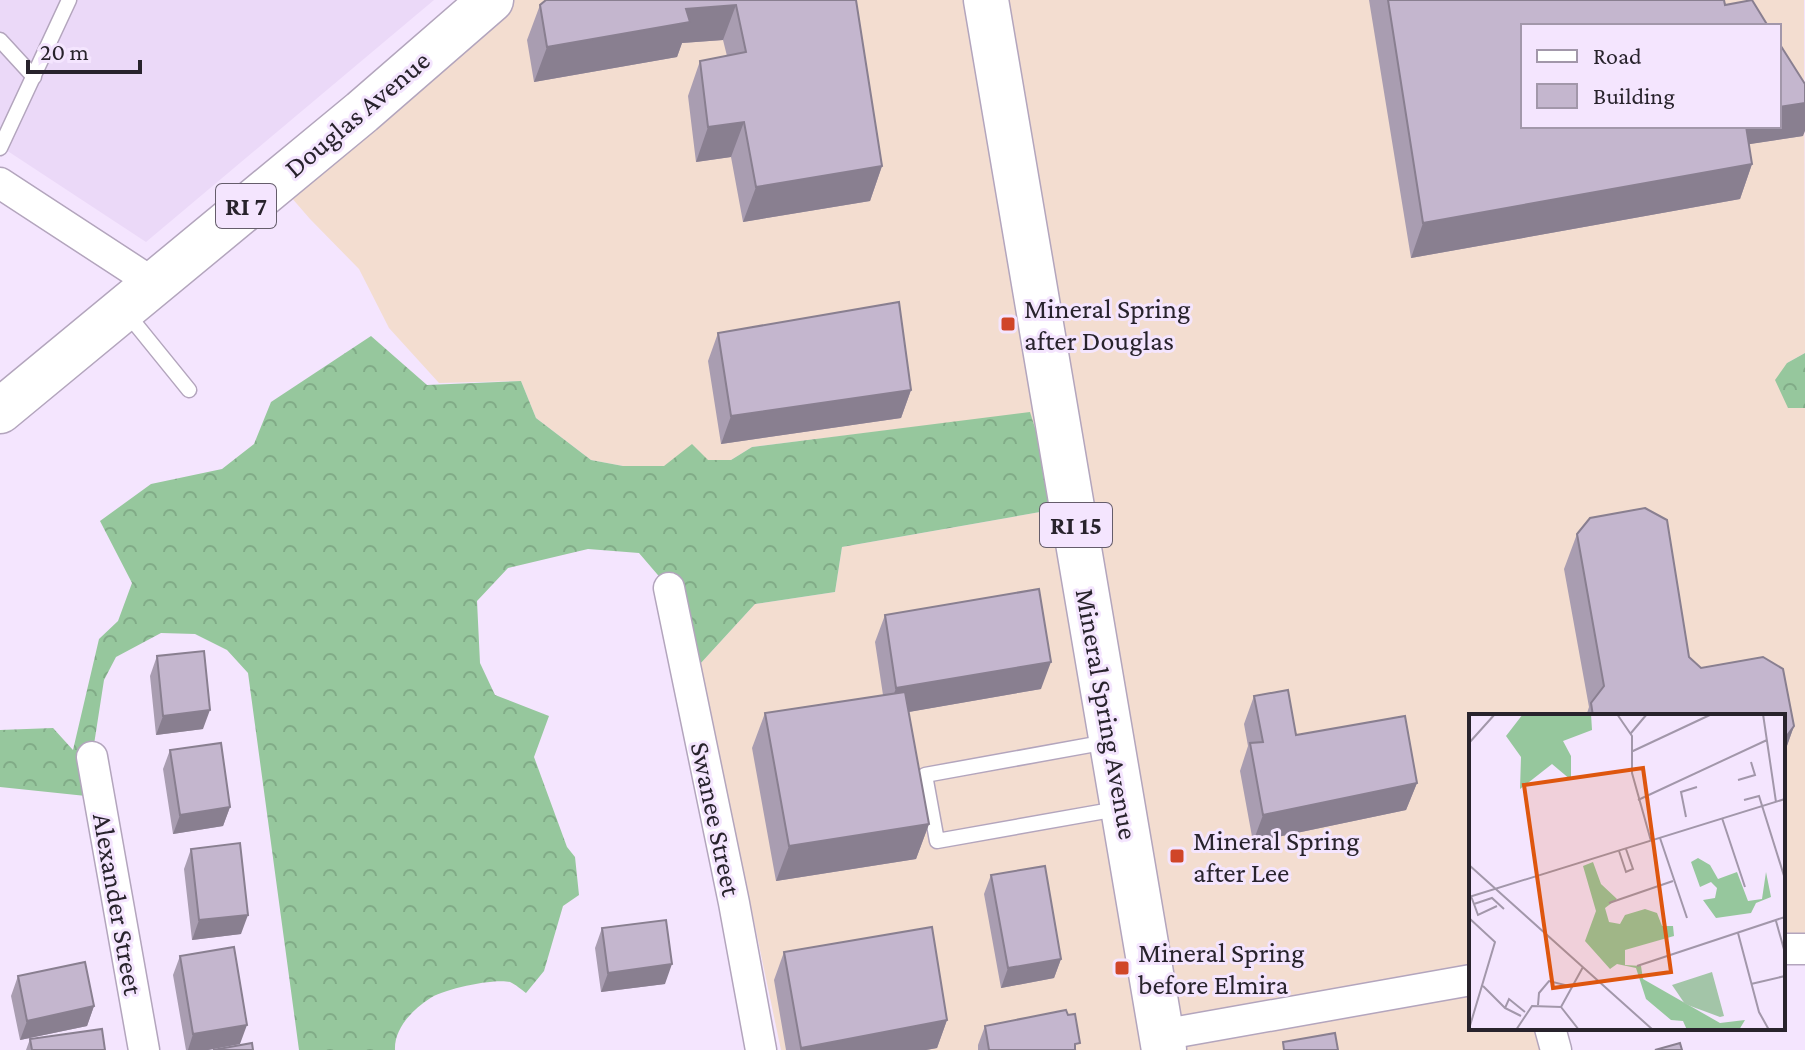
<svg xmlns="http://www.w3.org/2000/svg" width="1805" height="1050" viewBox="0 0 1805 1050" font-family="'Crimson Pro',serif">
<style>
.commercial{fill:#f3ddd0;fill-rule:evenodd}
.built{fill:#ebd9f8}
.forest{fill:url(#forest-crowns)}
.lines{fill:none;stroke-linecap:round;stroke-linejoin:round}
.lane-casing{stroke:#b3a5bd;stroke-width:17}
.street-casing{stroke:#b3a5bd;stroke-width:33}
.primary-casing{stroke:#b3a5bd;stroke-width:47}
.lane{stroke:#fff;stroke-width:14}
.street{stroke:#fff;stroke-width:30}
.primary{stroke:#fff;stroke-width:44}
.wall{fill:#a99db1}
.shaded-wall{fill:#897f90}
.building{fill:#c4b6ce;stroke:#897f90;stroke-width:2}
.poi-dot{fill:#d04528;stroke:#f4e5fe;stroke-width:3}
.labels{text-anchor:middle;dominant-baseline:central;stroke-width:6;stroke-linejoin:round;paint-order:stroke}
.shield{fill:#f4e5fe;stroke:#655d6b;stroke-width:2}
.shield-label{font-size:26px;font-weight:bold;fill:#28232c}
.street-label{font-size:28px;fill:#28232c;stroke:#f4e5fe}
.poi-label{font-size:28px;fill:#28232c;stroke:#f4e5fe;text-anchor:start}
.inset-road{fill:none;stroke:#a297aa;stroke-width:2}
.view{fill:#de560e;fill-opacity:0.15;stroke:#de560e;stroke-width:4}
.inset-edge{fill:none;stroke:#28232c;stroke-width:4}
</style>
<defs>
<pattern id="forest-crowns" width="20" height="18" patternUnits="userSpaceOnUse" patternTransform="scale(2)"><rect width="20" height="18" fill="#96c79d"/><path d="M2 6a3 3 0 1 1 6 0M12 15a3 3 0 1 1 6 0" fill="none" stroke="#81ab87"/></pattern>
</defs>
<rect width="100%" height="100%" fill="#f4e5fe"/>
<path class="commercial" d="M480,0H1804L1805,353L1787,363L1788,408H1805V950L1783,947V716H1471V1028H1551L1554,1050H781L700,664L755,604L835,592L842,547L1040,512L1049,505L1038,437L1030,413L752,447L731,460L664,466H623L591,460L536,418L521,381L439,383L389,328L359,269L310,219L271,174ZM1523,26H1779V126H1523Z"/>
<path class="built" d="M0,0H434L146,242L0,146Z"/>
<path class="forest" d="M371,336L427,385L521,381L536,418L591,460L623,466H664L692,444L708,460H731L752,447L1030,412L1038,437L1049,505L1040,512L842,547L835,592L755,604L700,664L669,588L639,553L588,549L508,568L477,601L480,663L495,695L549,716L534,757L567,847L575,857L579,895L563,906L544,971L526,993C522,990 515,984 510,982C494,978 442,989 429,999C412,1010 394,1029 395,1050H299L248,673L227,650L195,634L161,633L116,657L104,680L86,796L0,787V730L53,728L73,750L99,639L118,621L132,583L100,521L151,484L222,469L254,444L271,402Z
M1805,353V408H1788L1775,380L1787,363Z"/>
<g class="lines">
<defs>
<path id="lane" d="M0,40L34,77
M0,148L69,0
M125,311L189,390
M1107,742L925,775L937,841L1117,809"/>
<path id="street" d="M0,183L153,283
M669,588L734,903L761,1050
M92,757L144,1050
M1783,949H1805
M1550,1028L1556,1050
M1161,1035L1471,980"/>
<path id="primary" d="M986,0L1164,1050
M0,411L362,112L491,0"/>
</defs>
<use href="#lane" class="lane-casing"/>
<use href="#street" class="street-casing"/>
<use href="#primary" class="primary-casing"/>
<use href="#lane" class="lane"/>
<use href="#street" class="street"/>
<use href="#primary" class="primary"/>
</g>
<path class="wall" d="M856,0L882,166L870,201L743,222L731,157L696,162L688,96L700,61L727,56L723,40L682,43L677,57L534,82L527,40L540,5Z
M1369,0H1724L1725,5L1803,136L1749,144L1752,164L1740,199L1411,258Z
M718,333L911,390L901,418L721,444L708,361Z
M1645,508L1667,520L1689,657L1701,668L1763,657L1783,669L1794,726L1783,757V716H1586L1589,707L1564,569L1577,534L1590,518Z
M885,615L1041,689L908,712L929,824L916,859L776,881L752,748L765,713L883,695L875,642Z
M157,656L203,729L156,735L150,676Z
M1254,696L1296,735L1417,783L1406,810L1253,842L1240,771L1248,746L1244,724Z
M170,750L230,807L223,826L173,834L163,769Z
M191,849L241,934L192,940L184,869Z
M991,875L1061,959L1054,978L1001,988L984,894Z
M602,928L665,984L601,992L595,948Z
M784,952L947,1020L937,1048L926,1050H786L774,980Z
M180,956L240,1044L208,1050H186L173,975Z
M18,976L94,1006L87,1026L20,1040L11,996Z
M985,1026L1077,1050H978V1045Z
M30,1039L105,1050H26Z"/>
<path class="shaded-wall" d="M736,5L723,40L682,43L677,57L534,82L547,47L686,9Z
M1805,103V131L1803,136L1731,147L1738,126H1779V107Z
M744,122L731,157L696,162L708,127Z
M1752,164L1740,199L1411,258L1423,223Z
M882,166L870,201L743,222L756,187Z
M911,390L901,418L721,444L731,416Z
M1051,662L1041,689L886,716L896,688Z
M210,710L203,729L156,735L163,716Z
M1794,726L1783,757V741Z
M1417,783L1406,810L1253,842L1263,815Z
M230,807L223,826L173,834L180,815Z
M929,824L916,859L776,881L789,846Z
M248,915L241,934L192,940L199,920Z
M1061,959L1054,978L1001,988L1008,968Z
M672,964L665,984L601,992L608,973Z
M94,1006L87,1026L20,1040L27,1021Z
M947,1020L937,1048L926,1050H800L801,1048Z
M247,1025L240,1044L208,1050H188L193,1034Z"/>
<path class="building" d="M546,0H856L882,166L756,187L744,122L708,127L700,61L746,52L736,5L686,9L690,22L547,47L540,5Z
M1388,0H1724L1725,5L1752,0L1768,26H1523V126H1746L1752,164L1423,223Z
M1779,43L1805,84V103L1779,107Z
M899,302L911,390L731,416L718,333Z
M1645,508L1667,520L1689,657L1701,668L1763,657L1783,669L1794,726L1783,741V716H1593L1591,703L1604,686L1577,534L1590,518Z
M1039,589L1051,662L896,688L885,615Z
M204,651L210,710L163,716L157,656Z
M1288,690L1296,735L1405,716L1417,783L1263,815L1250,743L1263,742L1254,696Z
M905,692L929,824L789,846L765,713Z
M221,743L230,807L180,815L170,750Z
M240,843L248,915L199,920L191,849Z
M1045,866L1061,959L1008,968L991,875Z
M666,920L672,964L608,973L602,928Z
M932,927L947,1020L801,1048L784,952Z
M234,947L247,1025L193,1034L180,956Z
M85,962L94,1006L27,1021L18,976Z
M1066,1010L1068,1015L1075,1014L1080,1043L1075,1044V1050H989L985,1026Z
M102,1029L105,1050H32L30,1039Z
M1335,1033L1338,1050H1284L1283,1042Z
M252,1043L253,1050H213Z
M1680,1043L1682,1050H1655Z"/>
<g class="poi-dot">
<rect x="1000" y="316" width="16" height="16" rx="4"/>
<rect x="1169" y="848" width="16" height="16" rx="4"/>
<rect x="1114" y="960" width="16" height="16" rx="4"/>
</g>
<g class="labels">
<g class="shield">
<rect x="216" y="184" width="60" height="44" rx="6"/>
<rect x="1040" y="503" width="72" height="44" rx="6"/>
</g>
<g class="shield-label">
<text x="246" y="206">RI 7</text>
<text x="1076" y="525">RI 15</text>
</g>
<g class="street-label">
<text transform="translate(357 114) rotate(-40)">Douglas Avenue</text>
<text transform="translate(1107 714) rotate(80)">Mineral Spring Avenue</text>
<text transform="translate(716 819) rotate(78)">Swanee Street</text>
<text transform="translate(118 904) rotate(80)">Alexander Street</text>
</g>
<g class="poi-label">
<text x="1024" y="308">Mineral Spring<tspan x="1024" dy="32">after Douglas</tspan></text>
<text x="1193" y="840">Mineral Spring<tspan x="1193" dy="32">after Lee</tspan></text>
<text x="1138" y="952">Mineral Spring<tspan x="1138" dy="32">before Elmira</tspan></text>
</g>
</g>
<g transform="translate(1469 714)">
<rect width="316" height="316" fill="#f4e5fe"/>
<path d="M54,0H122L123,16L94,27L102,42V66L83,50L51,75L52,43L37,22ZM229,144L241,151L249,165L268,158L279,187L293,185L297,158L302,183L287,189L282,199L247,204L234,186L246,184L248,174L242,168L231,173L222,148ZM124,148L132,170L148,185L136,194L140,208L151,210L156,201L176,195L188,199L193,212H204L205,222L156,236V251L172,252L174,265L251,309L276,306L270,316H218L214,307L202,306L177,285L167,254L148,250L141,255L116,227L127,197L114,152Z" fill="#96c79d"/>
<path d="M243,258L255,302L251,303L216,290L203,271Z" fill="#a3c5a8"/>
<path class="inset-road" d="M148,0L163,22V59L182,127M294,0L307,88M162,19L178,0M0,29L26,0M164,37L243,0M269,66L286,61L282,48M169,86L298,26M275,86L290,82L316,165M217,103L212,78L228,73M253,104L276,173M191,124L218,204M150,137L157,158L164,155L157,135M0,151L184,316M2,182L5,190L23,184L35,195M0,183L316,85M140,189L204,167M5,190L9,201L28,192M0,204L26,228L0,315M307,207L316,239M269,219L290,298L300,316M168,252L316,203M282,270L316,262M14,272L36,294M69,291L70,279L80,267L104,273M92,293L110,316M52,302L36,294L40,285L56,298M47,316L63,292L92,293L114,253"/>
<path class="view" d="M174,54L202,258L84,274L55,71Z"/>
<rect width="316" height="316" class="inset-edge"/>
</g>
<rect x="1521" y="24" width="260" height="104" fill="#f4e5fe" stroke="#a297aa" stroke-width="2"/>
<rect x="1537" y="50" width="40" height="12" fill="#ffffff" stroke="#a297aa" stroke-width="2"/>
<text x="1593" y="64" font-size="24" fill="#28232c">Road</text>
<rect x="1537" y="84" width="40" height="24" fill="#c4b6ce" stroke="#a297aa" stroke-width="2"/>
<text x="1593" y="104" font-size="24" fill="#28232c">Building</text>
<path d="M28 60v12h112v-12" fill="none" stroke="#28232c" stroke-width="4"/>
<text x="40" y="60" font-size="24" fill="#28232c" stroke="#f4e5fe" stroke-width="6" paint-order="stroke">20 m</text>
</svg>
